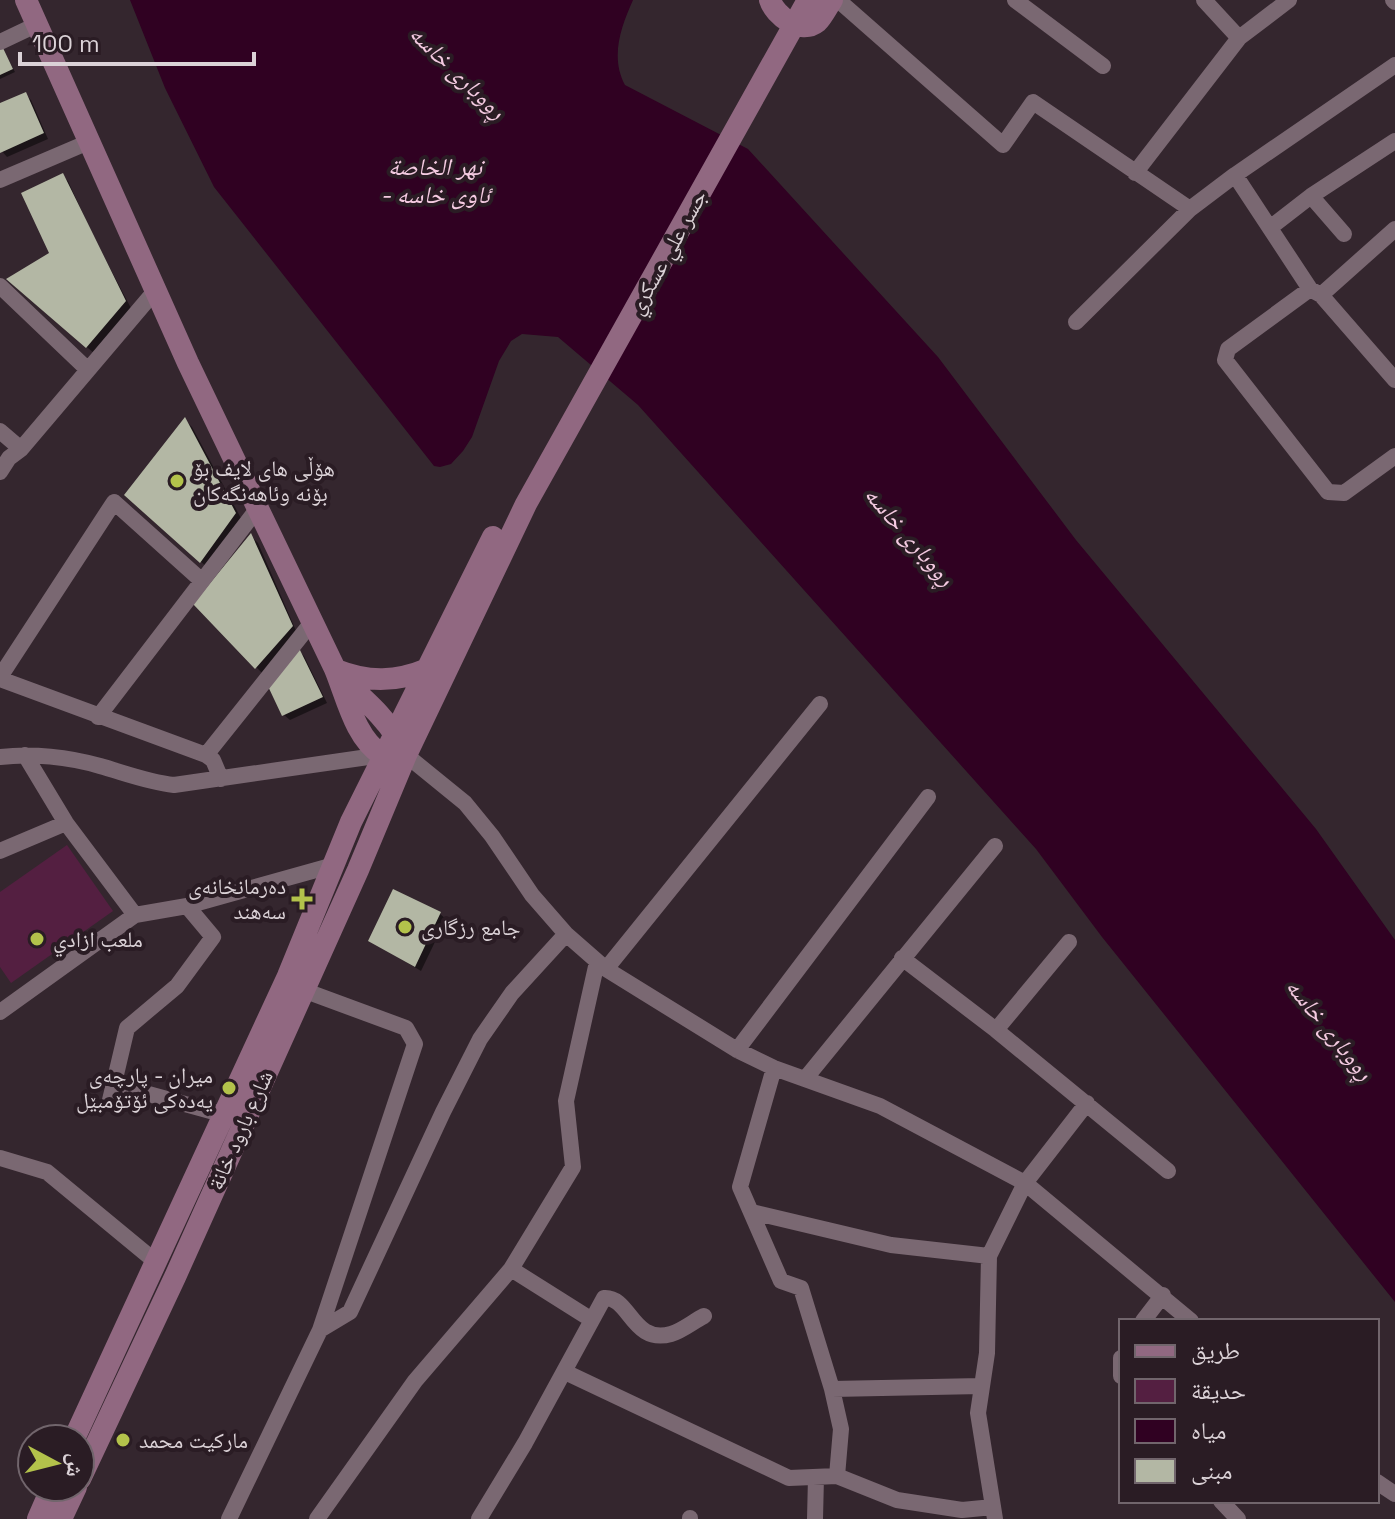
<svg xmlns="http://www.w3.org/2000/svg" width="1395" height="1519" viewBox="0 0 1395 1519" font-family="'Space Grotesk','Noto Naskh Arabic',sans-serif">
<style>
.green{fill:#541f41}
.water{fill:#300122}
.shadow{fill:#0007}
.building{fill:#b3b7a4}
.lines{fill:none;stroke-linecap:round;stroke-linejoin:round}
.street{stroke:#7a6872;stroke-width:16}
.secondary{stroke:#916881;stroke-width:22}
.poi-dot{fill:#b3c24b;stroke:#2a1c24;stroke-width:3}
.labels{text-anchor:middle;dominant-baseline:central;stroke-width:8;stroke-linejoin:round;paint-order:stroke}
.street-label{font-size:22px;fill:#dbd2d7;stroke:#2a1c24}
.poi-label{font-size:22px;fill:#dbd2d7;stroke:#2a1c24;text-anchor:start}
.water-label{font-size:24px;font-style:italic;fill:#f4cae1;stroke:#2a1c24}
</style>
<rect width="100%" height="100%" fill="#34262e"/>
<path class="green" d="M67,845L113,911L11,983L0,967V892Z"/>
<path class="water" d="M130,0H633C621,27 610,57 625,85L748,149L938,357L1076,540L1316,829L1395,940V1302L1102,937L1036,849L638,405L558,337L522,334L511,341L499,361L472,437L463,451L451,464L440,467L434,466L214,187L165,88Z"/>
<path class="shadow" d="M3,50L15,72L0,79V52Z
M25,94L31,100L48,139L7,157L0,149V105Z
M63,176L68,181L94,238L132,310L95,354L16,287L54,255Z
M185,420L192,427L243,522L209,569L135,503Z
M251,536L258,543L297,633L262,673L220,630Z
M299,651L304,656L327,703L290,720L284,715Z
M394,892L440,914L446,919L421,971L371,941Z"/>
<path class="building" d="M3,48L13,69L0,75V49Z
M26,92L44,133L0,153V103Z
M63,173L126,301L86,348L6,279L49,253L21,193Z
M185,417L236,513L200,563L124,495Z
M251,533L293,626L255,669L193,604Z
M299,648L323,697L282,716L266,682Z
M393,889L441,912L415,967L368,941Z"/>
<g class="lines">
<path class="street" d="M838,0L1003,145L1033,102L1190,209
M1015,0L1103,66
M1204,0L1239,38
M1393,0L1395,2
M0,42L38,24
M1135,173L1239,38L1289,0
M1235,175L1310,289L1321,295L1395,380
M0,180L91,141
M1311,196L1344,234
M1271,227L1311,196L1395,141
M0,286L87,369
M1310,289L1228,349L1225,360L1328,492L1344,493L1395,456
M1321,295L1395,229
M1076,322L1190,209L1235,175L1395,65
M0,431L21,449
M0,472L9,458L21,449L155,291
M0,677L114,502L202,581
M0,679L206,755L213,760L221,779
M98,717L258,508
M25,755L66,823L135,915
M206,755L313,621
M406,755L465,803L492,836L532,895L566,934L606,969L737,1050L774,1068L880,1106L1025,1183L1191,1321
M0,757C32,753 69,757 100,766C125,773 148,782 174,785L382,755
M0,851L66,823
M902,958L996,1030L1168,1171
M606,969L820,704
M0,1012L135,915L187,906L334,865
M996,1030L1069,942
M737,1050L928,797
M774,1068L740,1187L781,1281L801,1288L832,1389L981,1386
M805,1079L995,846
M112,1084L225,1115
M110,1100L127,1028L177,986L213,937L187,906
M0,1158L47,1172L156,1262
M752,1212L891,1245L989,1256
M511,1269L592,1320
M1143,1321L1163,1295
M320,1330L350,1312L443,1112L480,1039L512,993L566,934
M1121,1358V1376
M565,1372L789,1478L837,1476L897,1500L962,1510L993,1507
M832,1389L841,1429L837,1476
M1377,1482L1395,1494
M1221,1501L1238,1519
M690,1518V1519
M229,1519L320,1330L415,1044L406,1028L303,990
M317,1519L415,1381L511,1269L573,1167L566,1101L597,962
M479,1519L525,1443L604,1298C630,1296 632,1345 671,1334C682,1331 694,1321 704,1316
M815,1519L816,1477
M995,1519L978,1413L987,1353L989,1256L1025,1183L1087,1103"/>
<path class="secondary" d="M26,0L188,363L335,669C347,698 355,738 382,755H406C393,723 364,699 338,676
M770,0C775,16 801,35 817,22C823,16 827,7 832,0
M336,670C368,683 397,682 428,669
M74,1439L288,976L351,822L493,537
M80,1479L175,1277L358,870L406,755L526,504L808,0
M38,1519L52,1487
M61,1519L76,1487"/>
</g>
<g class="poi-dot">
<circle cx="177" cy="481" r="8"/>
<path d="M298 887h8v8h8v8h-8v8h-8v-8h-8v-8h8z"/>
<circle cx="405" cy="927" r="8"/>
<circle cx="37" cy="939" r="8"/>
<circle cx="229" cy="1088" r="8"/>
<circle cx="123" cy="1440" r="8"/>
</g>
<g class="labels">
<g class="street-label">
<text transform="translate(667 252) rotate(-61)">جسر علي عسكري</text>
<text transform="translate(240 1130) rotate(-66)">شارع بارود خانة</text>
</g>
<g class="poi-label">
<text x="193" y="468">هۆڵی های لایف بۆ<tspan x="193" dy="25">بۆنە وئاهەنگەکان</tspan></text>
<text x="286" y="886" text-anchor="end">دەرمانخانەی<tspan x="286" dy="25">سەهند</tspan></text>
<text x="421" y="927">جامع رزگاری</text>
<text x="53" y="939">ملعب ازادي</text>
<text x="213" y="1075" text-anchor="end">میران - پارچەی<tspan x="213" dy="25">یەدەکی ئۆتۆمبێل</tspan></text>
<text x="139" y="1440">ماركيت محمد</text>
</g>
<g class="water-label">
<text transform="translate(458 72) rotate(44)">ڕووباری خاسە</text>
<text x="435" y="166">نهر الخاصة<tspan x="435" dy="28">- ئاوی خاسە</tspan></text>
<text transform="translate(910 536) rotate(49)">ڕووباری خاسە</text>
<text transform="translate(1330 1029) rotate(51)">ڕووباری خاسە</text>
</g>
</g>
<rect x="1119" y="1319" width="260" height="184" fill="#2a1c24" stroke="#71656c" stroke-width="2"/>
<rect x="1135" y="1345" width="40" height="12" fill="#916881" stroke="#71656c" stroke-width="2"/>
<text x="1191" y="1359" font-size="24" fill="#dbd2d7">طريق</text>
<rect x="1135" y="1379" width="40" height="24" fill="#541f41" stroke="#71656c" stroke-width="2"/>
<text x="1191" y="1399" font-size="24" fill="#dbd2d7">حديقة</text>
<rect x="1135" y="1419" width="40" height="24" fill="#300122" stroke="#71656c" stroke-width="2"/>
<text x="1191" y="1439" font-size="24" fill="#dbd2d7">مياه</text>
<rect x="1135" y="1459" width="40" height="24" fill="#b3b7a4" stroke="#71656c" stroke-width="2"/>
<text x="1191" y="1479" font-size="24" fill="#dbd2d7">مبنى</text>
<g transform="translate(56 1463) rotate(97)"><circle r="38" fill="#2a1c24" stroke="#71656c" stroke-width="2"/>
<path d="M0-6L14 30L0 20L-14 30Z" fill="#b3c24b"/>
<text y="-12" font-size="22" font-weight="bold" text-anchor="middle" fill="#dbd2d7">ش</text>
</g>
<path d="M20 52v12h234v-12" fill="none" stroke="#dbd2d7" stroke-width="4"/>
<text x="32" y="52" font-size="24" fill="#dbd2d7" stroke="#2a1c24" stroke-width="6" paint-order="stroke">100 m</text>
</svg>
